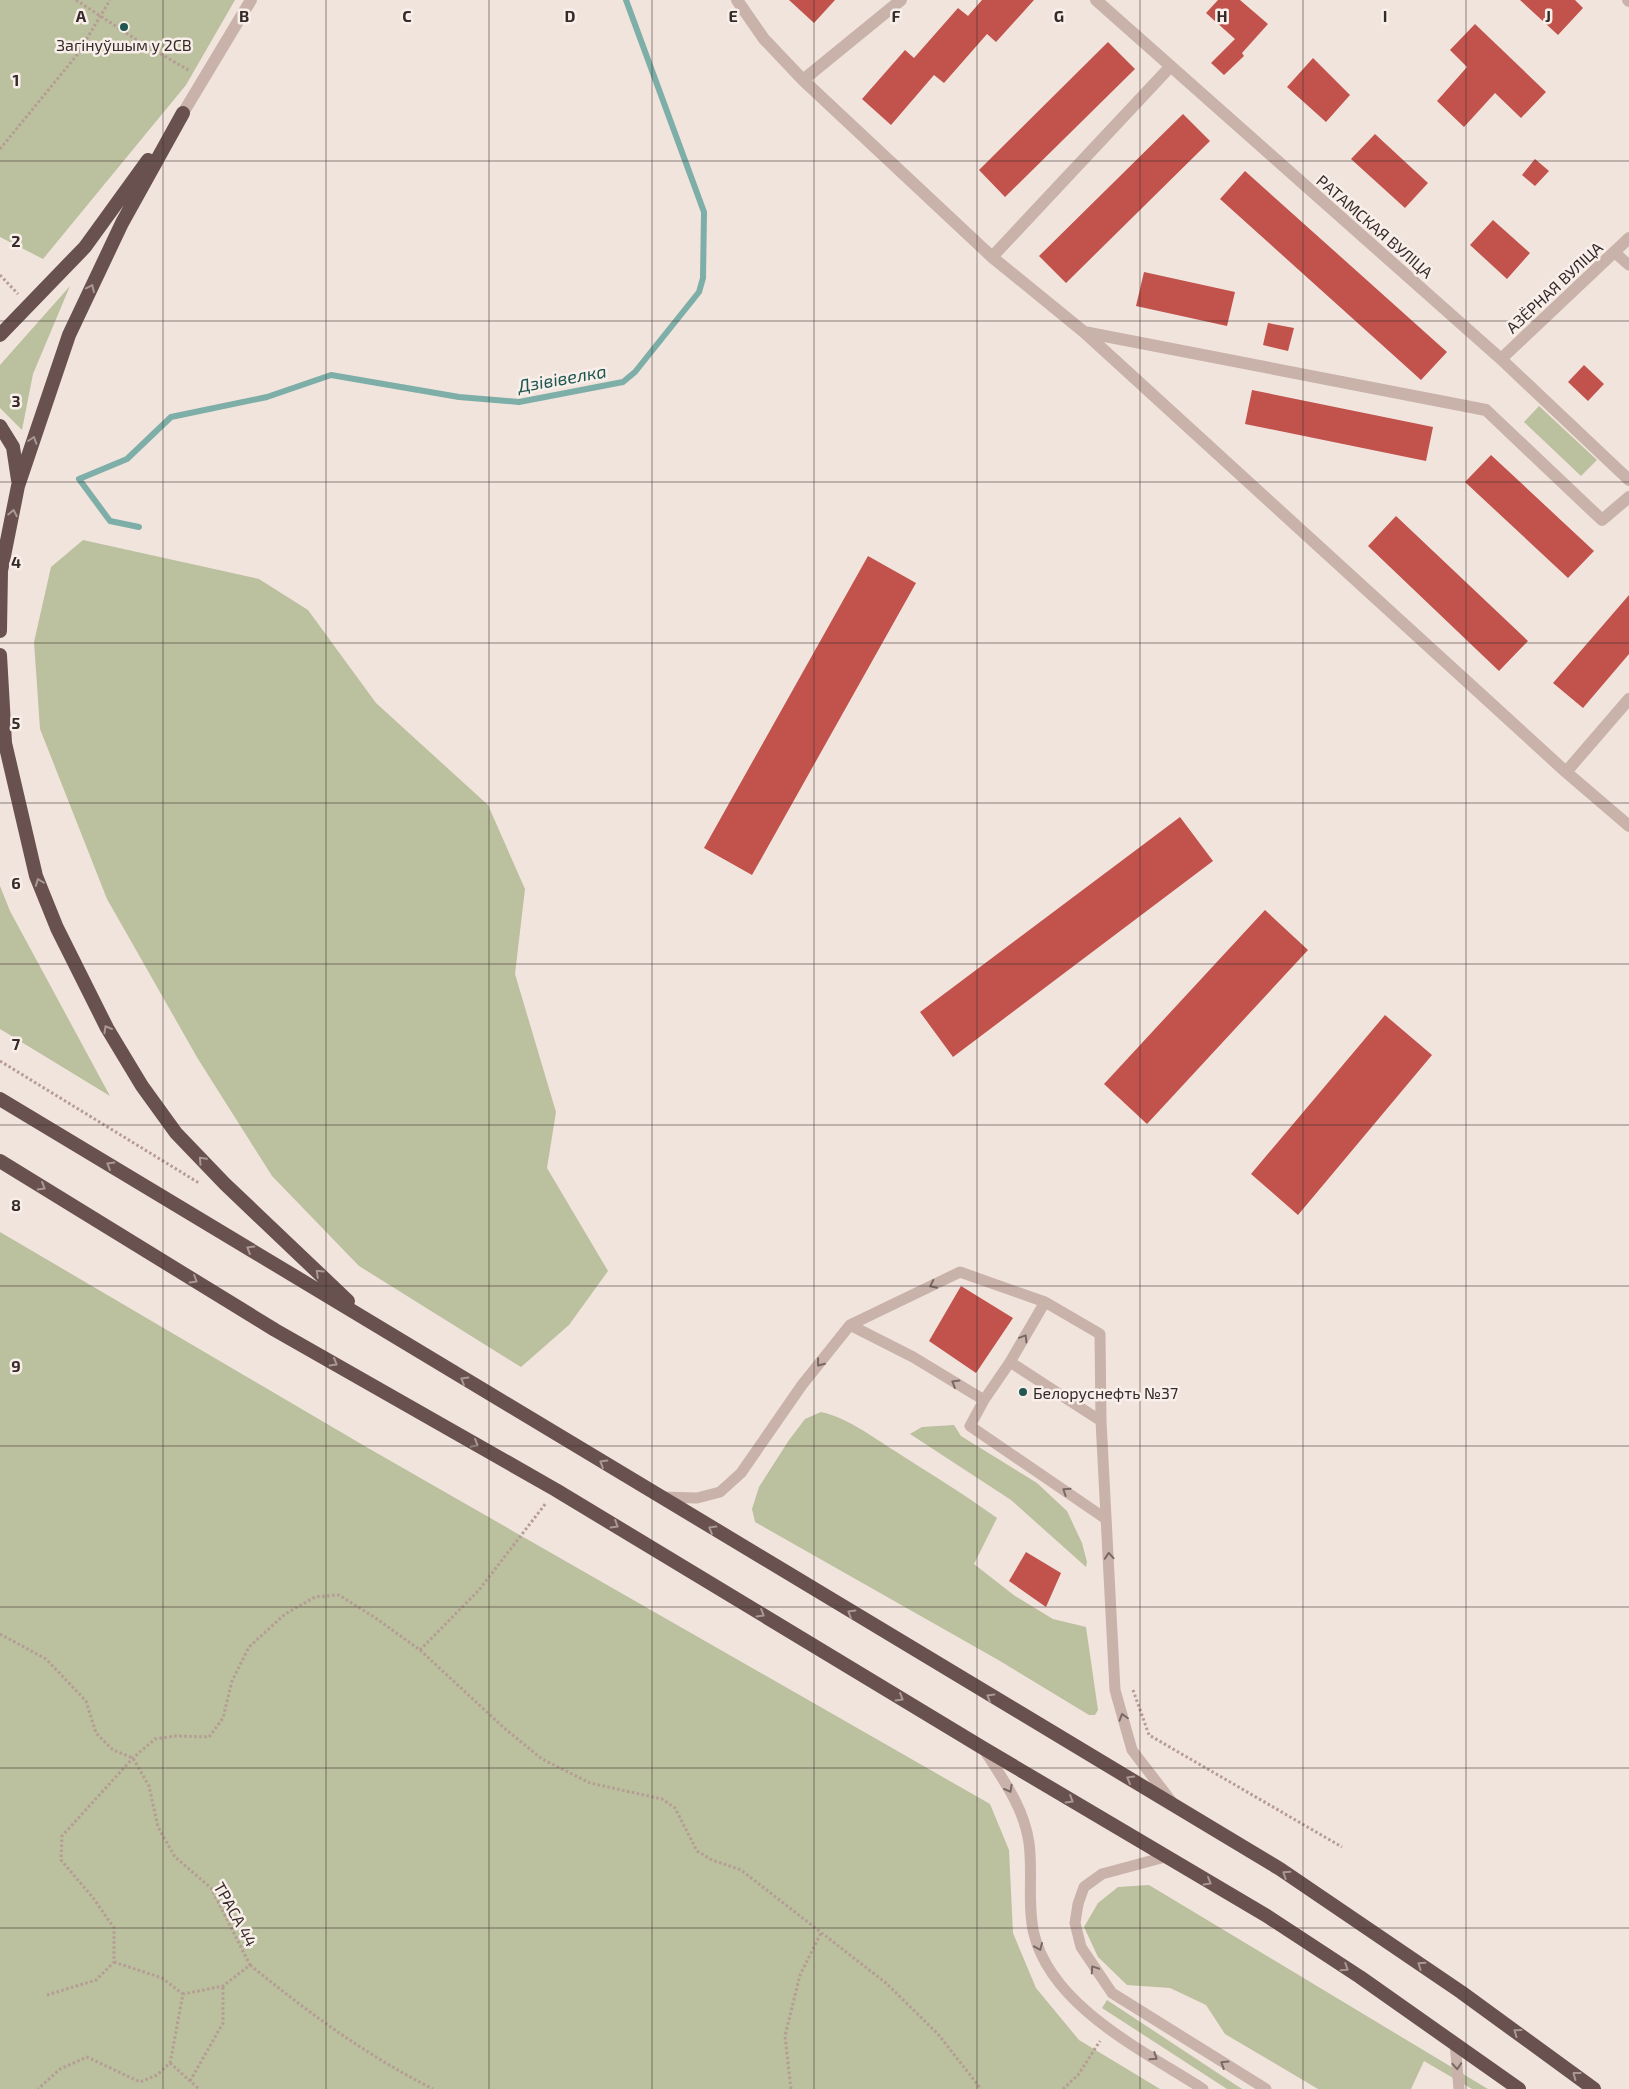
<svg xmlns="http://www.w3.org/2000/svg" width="1629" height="2089" viewBox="0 0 1629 2089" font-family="'Exo 2',sans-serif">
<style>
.green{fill:#bbc09e}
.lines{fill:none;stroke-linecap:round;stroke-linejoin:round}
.stream{stroke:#7daea7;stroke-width:6}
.building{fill:#c1524c}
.path{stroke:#b59c94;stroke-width:3;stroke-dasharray:2.5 2.5;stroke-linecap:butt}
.service{stroke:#c9b2aa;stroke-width:11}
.minor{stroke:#c9b2aa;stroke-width:12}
.tertiary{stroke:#c9b2aa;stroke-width:12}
.trunk{stroke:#68514e;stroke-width:14}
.oneway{stroke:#a99894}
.oneway2{stroke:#796863}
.grid{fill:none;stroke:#372b29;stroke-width:1;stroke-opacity:0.55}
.poi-dot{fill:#205750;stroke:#f9efea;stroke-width:2}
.labels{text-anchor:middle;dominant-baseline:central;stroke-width:5;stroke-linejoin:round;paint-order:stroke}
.poi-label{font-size:16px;fill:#372b29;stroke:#f9efea}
.street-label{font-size:16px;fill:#372b29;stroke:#f9efea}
.water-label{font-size:18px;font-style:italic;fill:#205750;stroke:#f9efea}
.grid-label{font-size:16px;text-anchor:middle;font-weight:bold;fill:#372b29;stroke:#f9efea;stroke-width:5;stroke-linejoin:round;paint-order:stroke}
</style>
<rect width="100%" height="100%" fill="#f1e4dd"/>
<path class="green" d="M0,0H235L186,85L43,259L0,237Z
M70,286L33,374L22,430L0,408V365Z
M1539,406L1597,460L1581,476L1524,422Z
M83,540L259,579L308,610L376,703L488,805L525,889L515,974L556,1112L547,1168L608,1271L569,1325L521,1367L359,1266L272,1176L198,1059L107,899L40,729L34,642L51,567Z
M0,886L10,911L110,1096L0,1029Z
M0,1232L368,1448L990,1804L1009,1850L1013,1933L1036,1988L1079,2040L1160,2089H0Z
M821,1412C848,1418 871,1436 895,1451C929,1473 964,1494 997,1518L974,1564L1015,1596L1053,1619L1086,1627L1098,1710L1095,1715H1089L1000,1661L755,1522L752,1509L759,1487L789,1440L805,1419Z
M954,1425L961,1436L1037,1483L1067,1511L1082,1543L1087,1562L1086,1567L1011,1500L910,1434L922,1427Z
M1149,1885L1488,2089H1472L1424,2061L1411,2089H1318L1225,2034L1206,2005L1170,1988L1127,1985L1098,1957L1084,1927L1098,1903L1118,1887Z
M1107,2000L1242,2089H1227L1102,2008Z"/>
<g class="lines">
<path class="stream" d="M139,527L110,521L79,479L127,459L171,417L267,397L331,375L459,397L519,402L623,382L635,372L699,292L703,278L704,212L626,0"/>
</g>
<path class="building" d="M789,0H835L814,23Z
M982,0H1034L996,42L987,34L944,83L934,75L891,125L862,99L905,50L914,58L958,8L968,16Z
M1218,0H1240L1268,24L1242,53L1244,56L1224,75L1211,63L1235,39L1206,13Z
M1520,0H1575L1583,8L1558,35Z
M1475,24L1546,92L1521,118L1495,93L1464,127L1437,101L1467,67L1450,50Z
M1108,42L1135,69L1005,197L979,170Z
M1313,58L1350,95L1326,122L1287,87Z
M1183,114L1210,141L1066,283L1039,256Z
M1375,134L1428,183L1405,208L1351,159Z
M1535,159L1549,171L1535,186L1522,175Z
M1245,171L1447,352L1421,380L1220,199Z
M1493,220L1530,253L1507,279L1470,245Z
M1144,272L1235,292L1227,326L1136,306Z
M1268,323L1294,328L1288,351L1263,345Z
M1584,365L1604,384L1588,401L1568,382Z
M1252,390L1433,427L1426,461L1245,424Z
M1491,455L1594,551L1568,578L1465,482Z
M1396,516L1528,641L1499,671L1368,546Z
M868,556L916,583L752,875L704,848Z
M1629,595V654L1583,708L1553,683Z
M1180,817L1213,861L953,1057L920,1012Z
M1265,910L1308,950L1147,1124L1104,1084Z
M1385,1015L1432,1055L1298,1215L1251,1174Z
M961,1286L1013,1318L976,1373L929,1341Z
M1026,1552L1061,1573L1046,1607L1009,1581Z"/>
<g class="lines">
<path class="path" d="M76,0L137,40L190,71
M0,149L77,55L110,0
M0,275L18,294
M0,1061L199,1183
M0,1634L46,1659L86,1701L96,1733L113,1750L133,1758L149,1786L158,1827L175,1857L211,1888L250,1965L223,1986L183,1994L170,2063L157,2075L140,2082L87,2057L60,2069L38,2089
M420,1650L479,1590L546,1503
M1133,1690L1149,1735L1342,1847
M114,1962L162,1978L183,1994
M250,1965C309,2013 364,2054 433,2089
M47,1995L96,1980L114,1962V1928L94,1899L61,1860L62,1836L133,1758L155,1739L176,1736L209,1737L223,1718L232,1681L249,1647L285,1614L315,1597L339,1595L377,1619L420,1650L503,1727L542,1759L590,1783L662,1799L675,1808L697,1851L712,1860L741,1870L886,1983L938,2034L981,2089
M170,2063L199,2089
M190,2081L223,2023V1986
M791,2089L785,2036L800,1975L821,1933
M1063,2089L1078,2075L1100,2041"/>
<path class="service" d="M1614,252L1629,265
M1045,1302L1100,1334L1101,1421L1115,1690L1132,1750L1172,1802
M850,1325L913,1357L984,1400L970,1426L1106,1519
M984,1400L1010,1362
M661,1497L697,1498L720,1492L741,1473L802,1385L850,1325L960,1272L1045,1302L1010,1362L1101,1421
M983,1748C1002,1778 1024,1807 1029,1843C1033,1871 1027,1906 1034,1934C1052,2007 1144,2051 1203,2089
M1165,1857L1102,1874L1084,1887L1078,1904L1075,1923L1081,1947L1112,1993L1266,2089
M1455,2043L1459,2089"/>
<path class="minor" d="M737,0L764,39L803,80L992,257L1084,332L1566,772L1629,826
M1096,0L1501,359L1629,480
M1628,0L1629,1
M803,80L901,0
M992,257L1170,67
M1084,332L1486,410L1602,520L1629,497
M1501,359L1629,238
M1566,772L1629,699"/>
<path class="tertiary" d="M183,113L251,0"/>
<path class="trunk" d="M0,335L85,247L148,160
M0,426L13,447L18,480
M0,631L1,571L18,486L69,335L122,223L183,113
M0,655L5,743L36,876L57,928L107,1028L142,1086L176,1133L225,1184L348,1301
M0,1099L1280,1869L1461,1992L1594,2089
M0,1161L275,1330L556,1490L983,1748L1267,1916L1360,1977L1519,2089"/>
</g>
<defs><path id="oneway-chevron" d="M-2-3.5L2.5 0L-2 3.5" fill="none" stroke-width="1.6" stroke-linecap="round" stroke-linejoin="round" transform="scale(1.25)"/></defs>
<g class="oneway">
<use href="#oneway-chevron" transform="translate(91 288) rotate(-65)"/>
<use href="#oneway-chevron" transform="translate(33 440) rotate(-72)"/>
<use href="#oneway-chevron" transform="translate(13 513) rotate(-79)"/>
<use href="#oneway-chevron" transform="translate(39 882) rotate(-111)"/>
<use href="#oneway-chevron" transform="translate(107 1029) rotate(-120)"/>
<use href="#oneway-chevron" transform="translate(202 1160) rotate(-133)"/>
<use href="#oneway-chevron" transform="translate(110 1165) rotate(-149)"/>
<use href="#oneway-chevron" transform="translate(42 1187) rotate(31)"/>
<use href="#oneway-chevron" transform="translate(250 1249) rotate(-149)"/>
<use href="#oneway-chevron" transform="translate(319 1273) rotate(-137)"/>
<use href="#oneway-chevron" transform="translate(194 1280) rotate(31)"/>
<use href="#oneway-chevron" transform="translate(334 1363) rotate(30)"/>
<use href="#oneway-chevron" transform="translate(464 1380) rotate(-149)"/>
<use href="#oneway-chevron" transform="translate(475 1444) rotate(30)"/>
<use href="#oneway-chevron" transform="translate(603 1463) rotate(-149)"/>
<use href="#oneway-chevron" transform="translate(615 1525) rotate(31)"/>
<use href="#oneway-chevron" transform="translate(712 1529) rotate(-149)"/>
<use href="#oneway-chevron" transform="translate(851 1613) rotate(-149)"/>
<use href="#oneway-chevron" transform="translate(761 1614) rotate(31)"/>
<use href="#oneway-chevron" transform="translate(990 1697) rotate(-149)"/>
<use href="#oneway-chevron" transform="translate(900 1698) rotate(31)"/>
<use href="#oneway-chevron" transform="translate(1130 1779) rotate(-150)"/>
<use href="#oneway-chevron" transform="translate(1070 1800) rotate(31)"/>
<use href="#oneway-chevron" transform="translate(1286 1874) rotate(-146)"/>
<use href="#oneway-chevron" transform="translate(1208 1882) rotate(30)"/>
<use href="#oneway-chevron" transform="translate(1421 1965) rotate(-146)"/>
<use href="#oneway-chevron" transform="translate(1345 1968) rotate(33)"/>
<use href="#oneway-chevron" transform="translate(1517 2032) rotate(-144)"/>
<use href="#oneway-chevron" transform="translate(1576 2075) rotate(-143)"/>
</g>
<g class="oneway2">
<use href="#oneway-chevron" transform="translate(933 1285) rotate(154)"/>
<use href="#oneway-chevron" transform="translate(1024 1338) rotate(-59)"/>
<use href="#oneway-chevron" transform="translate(820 1363) rotate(128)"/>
<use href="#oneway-chevron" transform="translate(955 1383) rotate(-149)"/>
<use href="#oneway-chevron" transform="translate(1066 1491) rotate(-146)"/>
<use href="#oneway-chevron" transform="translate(1109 1556) rotate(-94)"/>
<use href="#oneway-chevron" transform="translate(1123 1717) rotate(-106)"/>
<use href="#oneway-chevron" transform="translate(1009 1789) rotate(61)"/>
<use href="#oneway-chevron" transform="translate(1039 1947) rotate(67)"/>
<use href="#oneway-chevron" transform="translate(1094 1969) rotate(-124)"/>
<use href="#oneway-chevron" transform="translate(1154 2057) rotate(33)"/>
<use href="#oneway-chevron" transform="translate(1224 2064) rotate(-148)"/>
<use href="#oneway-chevron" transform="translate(1457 2066) rotate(86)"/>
</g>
<path class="grid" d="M163,0V2089M326,0V2089M489,0V2089M652,0V2089M814,0V2089M977,0V2089M1140,0V2089M1303,0V2089M1466,0V2089M0,161H1629M0,321H1629M0,482H1629M0,643H1629M0,803H1629M0,964H1629M0,1125H1629M0,1286H1629M0,1446H1629M0,1607H1629M0,1768H1629M0,1928H1629"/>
<g class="poi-dot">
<circle cx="124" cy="27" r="5"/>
<circle cx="1023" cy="1392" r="5"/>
</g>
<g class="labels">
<g class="poi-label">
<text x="124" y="44">Загінуўшым у 2СВ</text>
<text x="1033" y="1392" text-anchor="start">Белоруснефть №37</text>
</g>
<g class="street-label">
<text transform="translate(1375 226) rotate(41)">РАТАМСКАЯ ВУЛІЦА</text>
<text transform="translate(1554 287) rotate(-43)">АЗЁРНАЯ ВУЛІЦА</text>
<text transform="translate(236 1914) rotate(61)">ТРАСА 44</text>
</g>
<g class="water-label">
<text transform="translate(562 378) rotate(-10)">Дзівівелка</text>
</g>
</g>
<g class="grid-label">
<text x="81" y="22">A</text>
<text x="244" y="22">B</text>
<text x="407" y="22">C</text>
<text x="570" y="22">D</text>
<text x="733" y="22">E</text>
<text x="896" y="22">F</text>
<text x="1059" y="22">G</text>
<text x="1222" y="22">H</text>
<text x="1385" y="22">I</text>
<text x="1548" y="22">J</text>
<text x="16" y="86">1</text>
<text x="16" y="247">2</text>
<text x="16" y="407">3</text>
<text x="16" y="568">4</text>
<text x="16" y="729">5</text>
<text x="16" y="889">6</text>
<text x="16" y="1050">7</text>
<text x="16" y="1211">8</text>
<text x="16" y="1372">9</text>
</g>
</svg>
